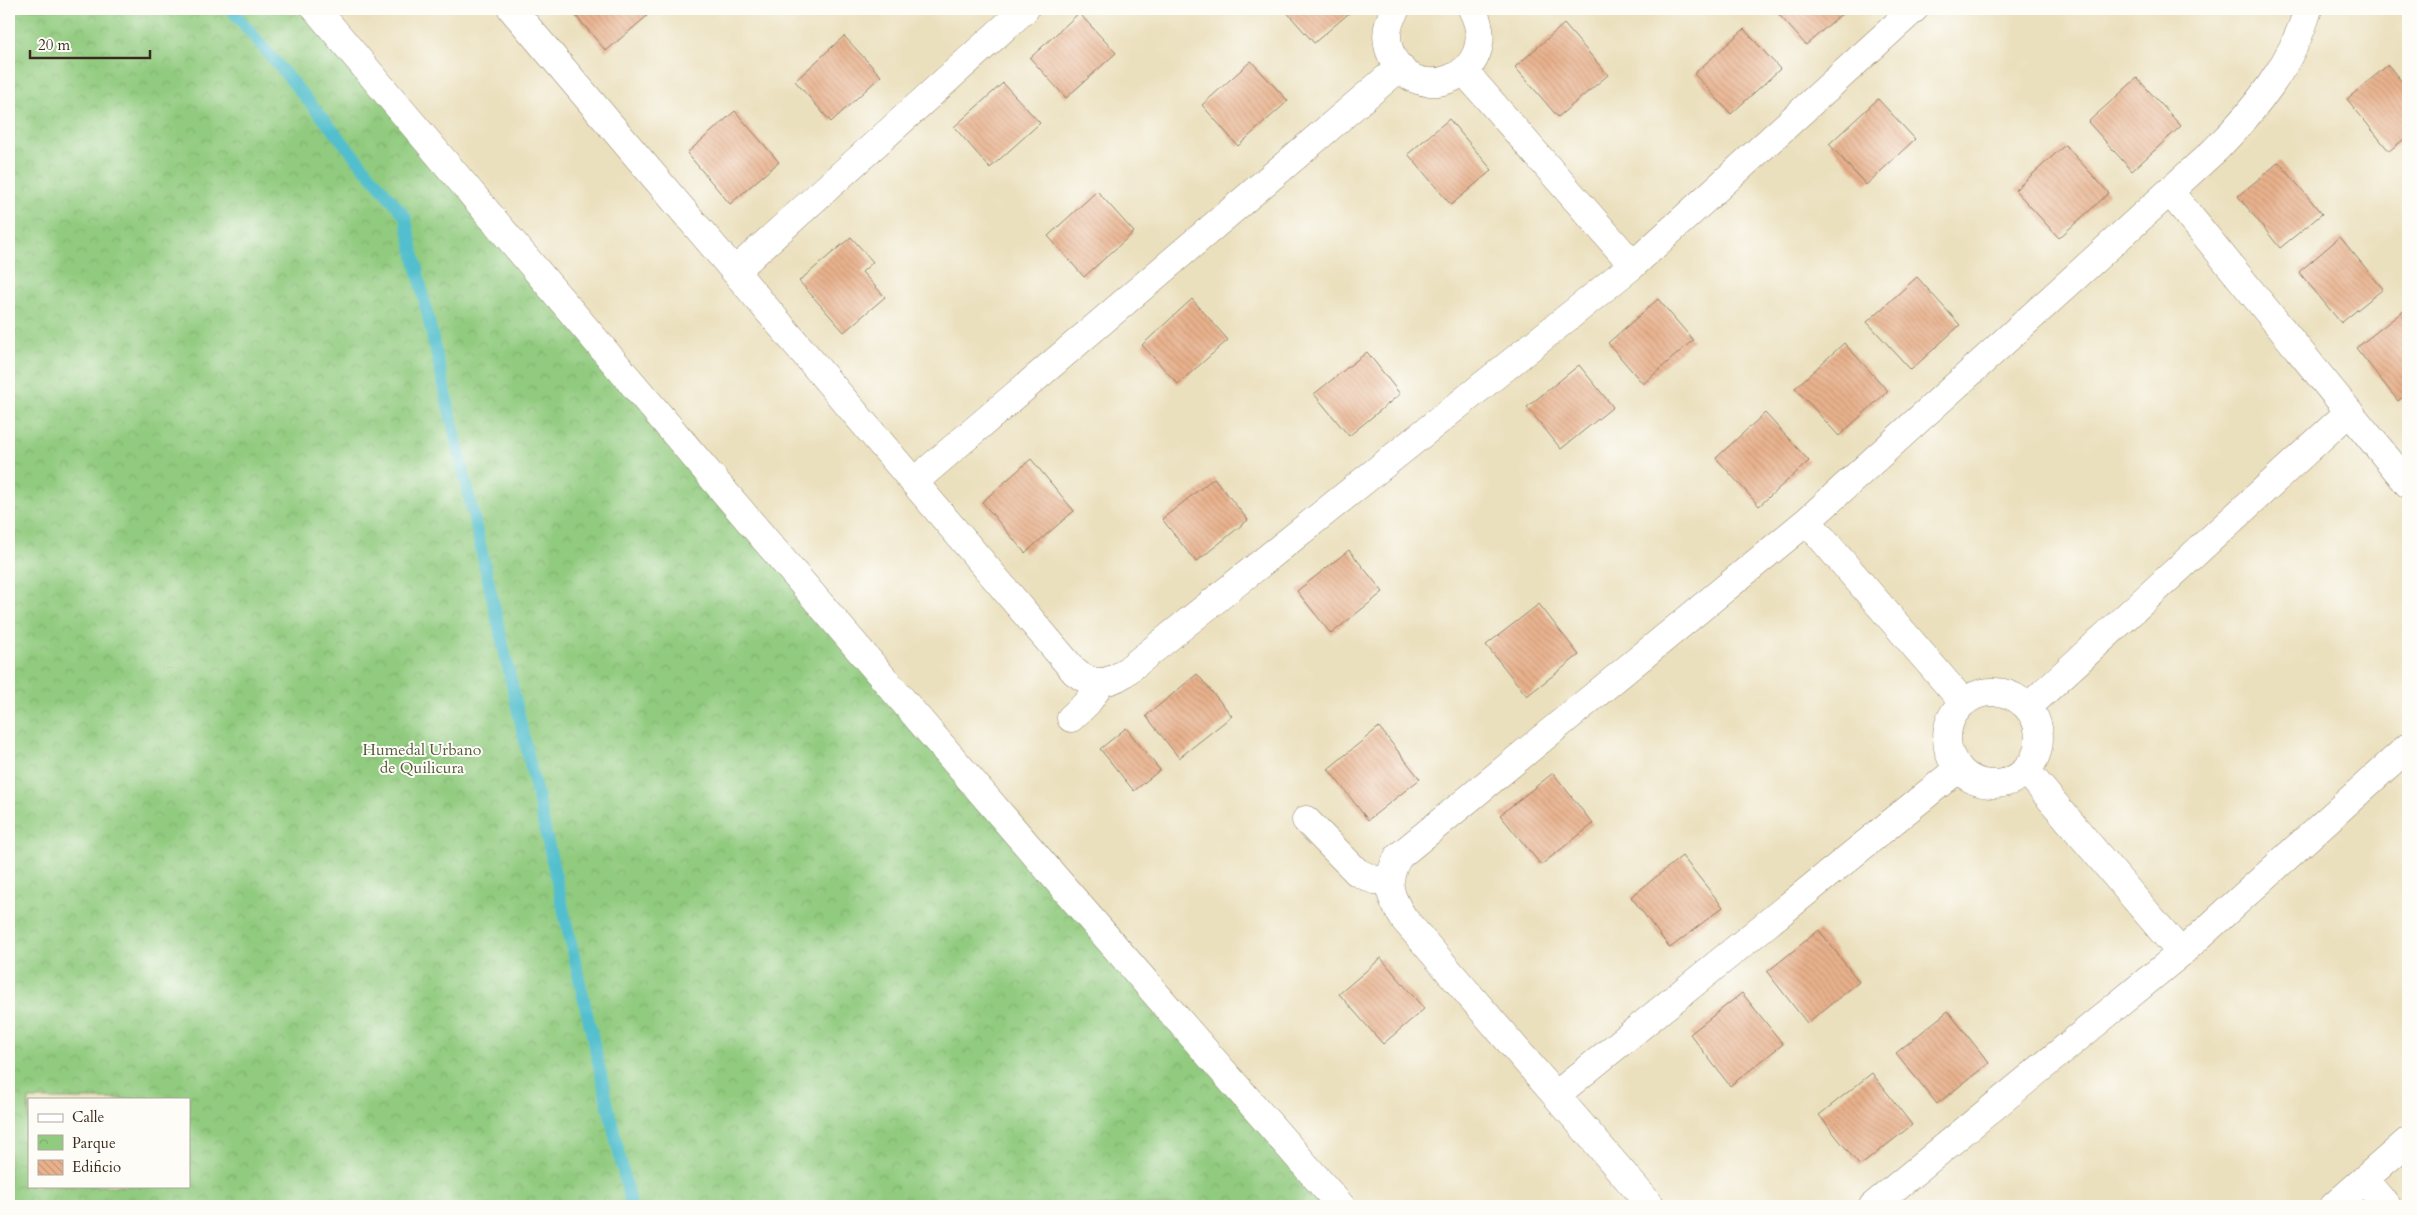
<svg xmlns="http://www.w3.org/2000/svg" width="2417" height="1215" viewBox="0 0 2417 1215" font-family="Cardo,serif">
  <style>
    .park { fill: url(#park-crowns); stroke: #667a4e; fill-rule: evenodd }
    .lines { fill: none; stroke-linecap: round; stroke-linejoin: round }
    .stream { stroke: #53bfce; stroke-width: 12 }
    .building { fill: url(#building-back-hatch) }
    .street-casing { stroke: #93856e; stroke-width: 29 }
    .street { stroke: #fff; stroke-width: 28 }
    .labels { text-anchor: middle; stroke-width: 4; stroke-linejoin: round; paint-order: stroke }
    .park-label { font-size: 16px; fill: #555a3b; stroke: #fdfcf7 }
  </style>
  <defs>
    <pattern id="park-crowns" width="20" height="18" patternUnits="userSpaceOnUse" patternTransform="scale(1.25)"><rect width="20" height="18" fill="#91cb7f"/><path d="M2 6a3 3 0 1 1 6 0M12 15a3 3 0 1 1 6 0" fill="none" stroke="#7eae6d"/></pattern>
    <pattern id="building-back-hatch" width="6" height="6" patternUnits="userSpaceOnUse" patternTransform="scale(1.25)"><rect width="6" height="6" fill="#e8b18c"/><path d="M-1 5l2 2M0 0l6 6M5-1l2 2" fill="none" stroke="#c89878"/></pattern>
  </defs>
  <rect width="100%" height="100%" fill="#fdfcf7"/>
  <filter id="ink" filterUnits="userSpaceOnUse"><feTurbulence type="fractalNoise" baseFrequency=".02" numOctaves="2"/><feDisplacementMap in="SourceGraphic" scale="10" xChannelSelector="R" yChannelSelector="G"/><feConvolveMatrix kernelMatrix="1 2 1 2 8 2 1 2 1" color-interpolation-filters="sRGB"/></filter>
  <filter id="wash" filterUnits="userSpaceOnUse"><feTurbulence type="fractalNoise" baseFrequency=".0096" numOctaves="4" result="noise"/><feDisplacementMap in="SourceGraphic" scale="20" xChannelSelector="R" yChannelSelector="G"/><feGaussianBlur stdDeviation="1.12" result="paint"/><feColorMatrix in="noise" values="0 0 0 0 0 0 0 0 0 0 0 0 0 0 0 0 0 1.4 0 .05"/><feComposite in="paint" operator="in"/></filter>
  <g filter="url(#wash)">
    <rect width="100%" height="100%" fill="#ebe0be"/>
    <!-- park -->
    <path class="park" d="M9,9H325L1346,1206H9ZM29,1099H189V1186H29Z"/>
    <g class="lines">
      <!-- stream -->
      <path class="stream" d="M231,9L405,216L631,1206"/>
    </g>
    <g id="blocks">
      <!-- building -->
      <path class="building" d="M570,9H641L647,16L606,51Z
        M1284,9H1354L1314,43Z
        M1774,9H1847L1806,45Z
        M1079,13L1116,53L1066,98L1030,58Z
        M1564,24L1608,75L1558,117L1515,67Z
        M1744,29L1780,69L1731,114L1694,74Z
        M844,36L881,76L831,122L795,81Z
        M1251,61L1288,101L1238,146L1202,105Z
        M2388,65L2408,89V136L2389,151L2347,99Z
        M2137,78L2181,126L2132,171L2088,122Z
        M1003,83L1040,123L990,168L954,127Z
        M1878,99L1915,139L1866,185L1829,144Z
        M735,111L779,162L730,204L687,153Z
        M1449,119L1492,170L1451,205L1408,154Z
        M2065,145L2109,193L2059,238L2015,190Z
        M2279,162L2322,214L2280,248L2238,196Z
        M1097,191L1134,232L1084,277L1048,236Z
        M851,237L873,262L862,272L885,297L844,332L799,281Z
        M2340,237L2383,289L2341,323L2299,272Z
        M1917,277L1960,325L1911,370L1867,322Z
        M1192,299L1228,340L1178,384L1142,345Z
        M1658,299L1693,340L1643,384L1608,343Z
        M2407,308L2408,393L2398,401L2356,348Z
        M1844,343L1888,391L1839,436L1795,388Z
        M1367,352L1400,394L1349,436L1314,394Z
        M1579,365L1613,407L1561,449L1527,407Z
        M1765,413L1809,461L1759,506L1716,458Z
        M1031,459L1074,511L1025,553L982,502Z
        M1214,478L1248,520L1196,562L1162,519Z
        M1349,550L1383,592L1331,634L1297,591Z
        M1539,604L1579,655L1527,696L1486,645Z
        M1197,674L1232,716L1179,758L1146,716Z
        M1379,727L1420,779L1368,820L1328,769Z
        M1126,728L1160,770L1134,791L1100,749Z
        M1553,773L1593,824L1541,865L1500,815Z
        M1682,856L1723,907L1670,948L1631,897Z
        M1819,930L1859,982L1807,1023L1767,972Z
        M1381,958L1424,1009L1383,1044L1339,994Z
        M1742,993L1783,1044L1730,1086L1690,1034Z
        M1948,1011L1989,1063L1937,1104L1896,1053Z
        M1872,1073L1912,1125L1860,1166L1819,1115Z"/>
    </g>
  </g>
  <g filter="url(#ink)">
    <use href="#blocks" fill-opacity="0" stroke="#93856e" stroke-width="1"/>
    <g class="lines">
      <defs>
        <path id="street" d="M316,9C654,411 994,811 1341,1206
          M512,9L1075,672C1091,685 1106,685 1123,674L1633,265L1914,9
          M1396,9C1388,21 1385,35 1389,49C1410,113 1507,76 1472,9
          M1464,71L1633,265
          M2170,192L2408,484
          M736,270L1025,9
          M915,481L1400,67
          M1807,521L1963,702
          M1947 738a46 46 0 1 1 92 0a46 46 0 1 1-92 0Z
          M2028,707L2349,412
          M1071,718L1087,703L1101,683
          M2026,770L2181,953
          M1306,820L1357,872L1374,880H1388
          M1556,1095L1959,768
          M2365,1181L2387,1206
          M1651,1206L1404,919C1389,895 1384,883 1398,857L1807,521L2215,150C2255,110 2292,64 2308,9
          M1873,1206L2181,953L2408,747
          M2334,1206L2408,1141"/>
      </defs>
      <!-- street casing -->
      <use href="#street" class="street-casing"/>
      <!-- street -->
      <use href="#street" class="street"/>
    </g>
  </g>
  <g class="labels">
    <!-- park labels -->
    <g class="park-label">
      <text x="422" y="755">Humedal Urbano<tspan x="422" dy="18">de Quilicura</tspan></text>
    </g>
  </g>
  <!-- margin -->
  <rect width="2417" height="1215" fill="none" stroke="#fdfcf7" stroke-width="30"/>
  <!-- legend -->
  <rect x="28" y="1098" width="162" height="90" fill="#fdfcf7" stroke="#afa8a0"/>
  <rect x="38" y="1114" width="25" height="8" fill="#ffffff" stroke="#afa8a0"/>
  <text x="72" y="1122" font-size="15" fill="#3b2a1e">Calle</text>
  <rect x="38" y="1135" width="25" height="15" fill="url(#park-crowns)" stroke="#afa8a0"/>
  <text x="72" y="1148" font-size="15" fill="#3b2a1e">Parque</text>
  <rect x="38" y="1160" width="25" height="15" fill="url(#building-back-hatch)" stroke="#afa8a0"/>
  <text x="72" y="1172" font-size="15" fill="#3b2a1e">Edificio</text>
  <!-- scale -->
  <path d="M30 50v8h120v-8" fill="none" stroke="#3b2a1e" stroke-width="2.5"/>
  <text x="38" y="50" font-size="15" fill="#3b2a1e" stroke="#fdfcf7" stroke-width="4" paint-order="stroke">20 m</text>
</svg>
